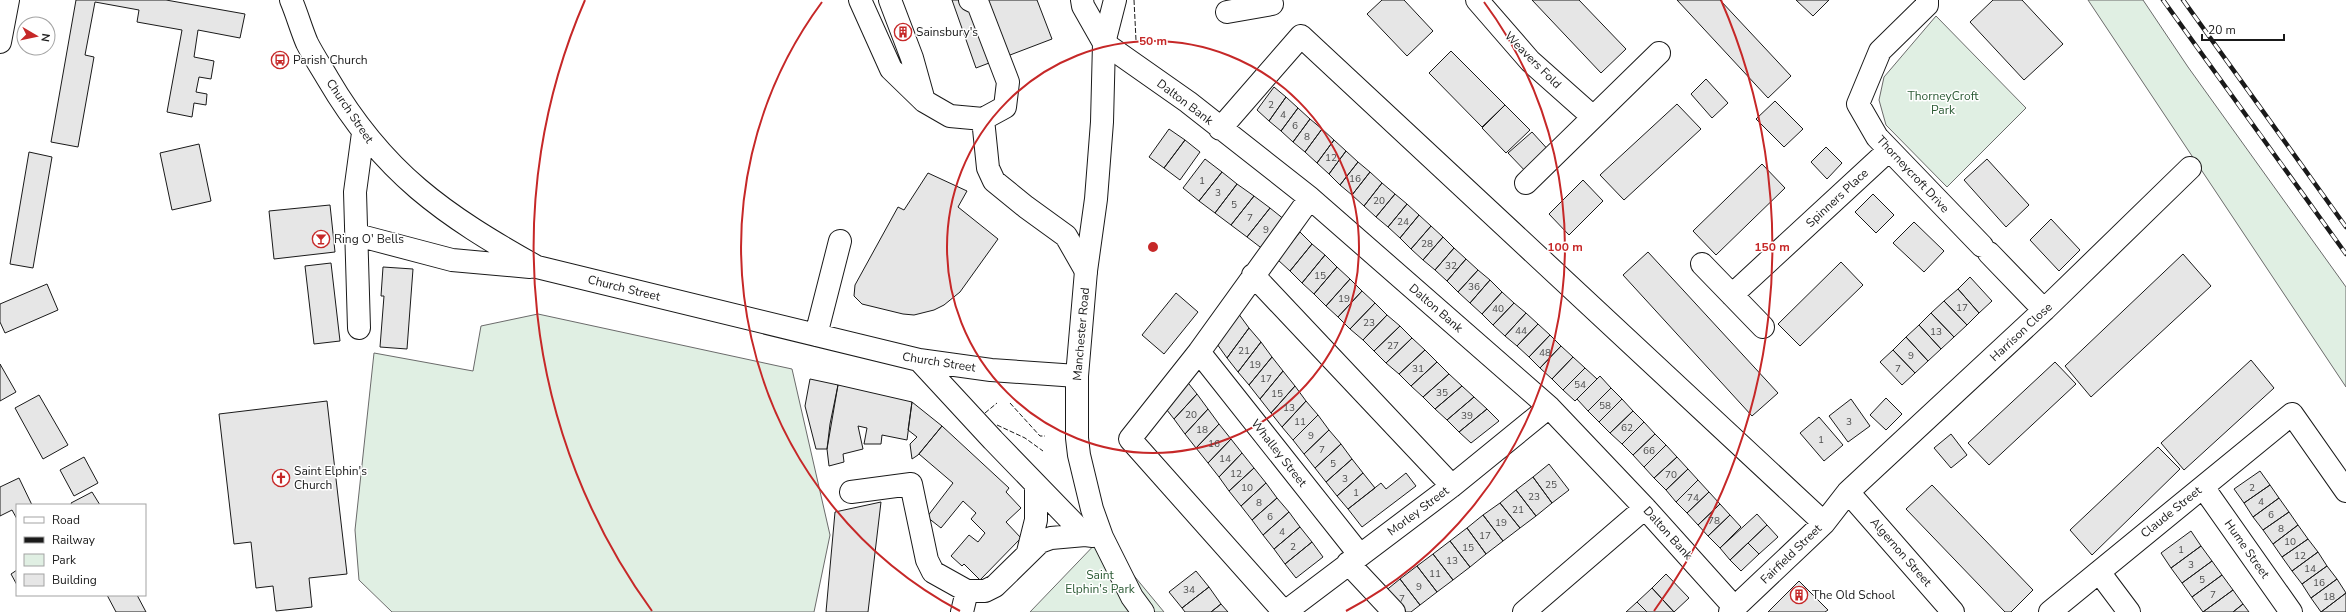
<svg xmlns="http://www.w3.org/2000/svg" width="2346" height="612" viewBox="0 0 2346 612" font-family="'Nunito Sans',sans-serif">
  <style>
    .green { fill: #e0efe3; stroke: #6a6a6a }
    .building { fill: #e6e6e6; stroke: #1a1a1a }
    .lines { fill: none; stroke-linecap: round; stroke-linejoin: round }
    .minor-casing { stroke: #1a1a1a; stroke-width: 24 }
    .major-casing { stroke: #1a1a1a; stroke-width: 24 }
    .minor { stroke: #fff; stroke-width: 22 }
    .major { stroke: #fff; stroke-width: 22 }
    .rail-casing { stroke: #1a1a1a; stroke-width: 4.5 }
    .rail { stroke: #fff; stroke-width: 3; stroke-dasharray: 9; stroke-linecap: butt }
    .fence { stroke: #1a1a1a; stroke-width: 1; stroke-dasharray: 5 2; stroke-linecap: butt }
    .ring { fill: none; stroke: #c62828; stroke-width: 2 }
    .labels { text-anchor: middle; stroke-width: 3; stroke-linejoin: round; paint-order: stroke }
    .number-label { font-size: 10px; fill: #4d4d4d }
    .poi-label { font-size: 12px; fill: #1a1a1a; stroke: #fff; text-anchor: start }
    .street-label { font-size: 12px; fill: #1a1a1a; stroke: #fff }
    .park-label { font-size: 12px; fill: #2b5a34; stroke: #fff }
    .centre { fill: #c62828; stroke: #fff; stroke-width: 2 }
    .ring-label { font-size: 12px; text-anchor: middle; font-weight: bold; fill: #c62828; stroke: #fff; stroke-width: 3; stroke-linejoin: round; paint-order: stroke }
  </style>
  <rect width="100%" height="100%" fill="#fff"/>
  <!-- green -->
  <path class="green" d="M2088,0H2143L2188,67L2346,287V387Z
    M1936,16L2026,108L1947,187L1886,125L1879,100L1884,77Z
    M538,314L792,369L830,535L814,612H392L359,580L355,530L374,353L473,371L481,326Z
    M1102,537L1164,612H1030Z"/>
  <!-- building -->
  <path class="building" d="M76,0H166L245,14L240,38L198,30L194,57L214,61L211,79L199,77L196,92L207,94L206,105L194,103L192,117L167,112L182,30L137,22L139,10L95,2L85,55L94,57L78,147L51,142Z
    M952,0H1037L1052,39L976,68Z
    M1382,0H1404L1433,31L1407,56L1367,14Z
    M1532,0H1579L1626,49L1601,73Z
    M1677,0H1720L1791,76L1768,98Z
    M1796,0H1829L1813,16Z
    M1993,0H2022L2063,44L2024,80L1970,22Z
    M1451,51L1505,105L1482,127L1429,73Z
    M1706,79L1728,103L1712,118L1691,94Z
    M1274,87L1286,97L1269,121L1257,110Z
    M1286,97L1298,108L1281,131L1269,121Z
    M1775,101L1803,129L1784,147L1756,119Z
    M1677,104L1701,129L1624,200L1600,175Z
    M1505,105L1530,130L1506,153L1482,128Z
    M1298,108L1310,119L1293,142L1281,131Z
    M1310,119L1322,129L1305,152L1293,142Z
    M1169,129L1185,140L1164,168L1149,157Z
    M1322,129L1334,140L1317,163L1305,152Z
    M1532,132L1552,154L1529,175L1508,153Z
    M1185,140L1200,152L1180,180L1164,168Z
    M1334,140L1346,151L1329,174L1317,163Z
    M199,144L211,201L172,210L160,153Z
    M1826,147L1842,163L1827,179L1811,162Z
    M1346,151L1358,162L1340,185L1329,174Z
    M29,152L52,157L33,268L10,264Z
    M1205,159L1222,172L1199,201L1183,188Z
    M1987,159L2029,205L2006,227L1964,180Z
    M1358,162L1370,172L1352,195L1340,185Z
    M1762,164L1785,188L1716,255L1693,231Z
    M1222,172L1237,184L1215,213L1199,201Z
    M1370,172L1382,183L1364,206L1352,195Z
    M928,173L967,191L958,207L998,239L960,292L944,305L934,310L914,315L903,314L862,304L854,296L855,285L898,207L904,210Z
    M1583,180L1603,201L1569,235L1549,214Z
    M1382,183L1395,194L1376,217L1364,206Z
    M1237,184L1254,196L1231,225L1215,213Z
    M1395,194L1407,204L1388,227L1376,217Z
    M1873,194L1894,215L1876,233L1855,212Z
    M1254,196L1270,208L1247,237L1231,225Z
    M1407,204L1419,215L1400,238L1388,227Z
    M330,205L335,252L274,259L269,211Z
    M1270,208L1285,220L1264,250L1247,237Z
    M1419,215L1431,226L1411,249L1400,238Z
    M2051,219L2080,250L2059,271L2030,240Z
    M1914,222L1944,251L1924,272L1893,243Z
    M1431,226L1443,237L1423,260L1411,249Z
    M1300,232L1312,244L1290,271L1278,260Z
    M1443,237L1454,248L1435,270L1423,260Z
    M1312,244L1325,255L1302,283L1290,271Z
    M1454,248L1466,259L1447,281L1435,270Z
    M1648,252L1778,393L1752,416L1623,275Z
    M2183,254L2211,286L2091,397L2065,366Z
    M1325,255L1337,267L1314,294L1302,283Z
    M1466,259L1478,270L1458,292L1447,281Z
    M1841,262L1863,285L1800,346L1778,324Z
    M331,263L340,341L314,344L305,266Z
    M383,267L413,269L407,349L380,347L384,296H381Z
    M1337,267L1350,279L1326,306L1314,294Z
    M1478,270L1490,280L1470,303L1458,292Z
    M1970,277L1992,301L1979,313L1958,289Z
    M1350,279L1362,291L1338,317L1326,306Z
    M1490,280L1502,292L1482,314L1470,303Z
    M47,284L58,310L5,333L0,322V304Z
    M1958,289L1979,313L1967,325L1944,301Z
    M1362,291L1375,303L1350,329L1338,317Z
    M1502,292L1514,303L1493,325L1482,314Z
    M1176,293L1198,312L1164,354L1142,335Z
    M1944,301L1967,325L1954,337L1931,313Z
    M1375,303L1387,315L1363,340L1350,329Z
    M1514,303L1526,313L1505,336L1493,325Z
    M1238,313L1249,328L1227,358L1217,344Z
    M1526,313L1538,324L1517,346L1505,336Z
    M1931,313L1954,337L1941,349L1919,325Z
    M1387,315L1400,326L1374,351L1363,340Z
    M1538,324L1550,335L1529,357L1517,346Z
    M1919,325L1941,349L1928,361L1906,337Z
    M1400,326L1412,338L1386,363L1374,351Z
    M1249,328L1261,342L1238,372L1227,358Z
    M1550,335L1561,346L1540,368L1529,357Z
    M1906,337L1928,361L1915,373L1893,350Z
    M1412,338L1425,350L1399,374L1386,363Z
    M1261,342L1272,357L1249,385L1238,372Z
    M1561,346L1573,357L1552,379L1540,368Z
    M1425,350L1437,362L1411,386L1399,374Z
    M1893,350L1915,373L1902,385L1880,362Z
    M1272,357L1283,371L1260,399L1249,385Z
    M1573,357L1585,368L1563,390L1552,379Z
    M2251,360L2274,388L2184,470L2161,443Z
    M1437,362L1449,374L1423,397L1411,386Z
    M2055,362L2076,384L1989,465L1968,443Z
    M0,364L16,392L0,401Z
    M1585,368L1597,379L1575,401L1563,390Z
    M1283,371L1295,386L1271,413L1260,399Z
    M1449,374L1462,386L1435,409L1423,397Z
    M1600,376L1611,388L1588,411L1577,399Z
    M810,379L838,385L827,449H816L805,406Z
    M1185,379L1197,394L1174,419L1163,405Z
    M838,385L912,402L907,440L882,435L881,444H864L867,428L858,426L863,449L843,454L844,462L829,466L827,449L830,424Z
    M1295,386L1306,401L1282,427L1271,413Z
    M1462,386L1474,397L1447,420L1435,409Z
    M1611,388L1622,399L1599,422L1588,411Z
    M1197,394L1208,409L1185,434L1174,419Z
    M39,395L68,445L43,459L15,408Z
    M1474,397L1487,409L1459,432L1447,420Z
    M1886,398L1902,414L1886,430L1870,415Z
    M1622,399L1633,411L1610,433L1599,422Z
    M1851,399L1870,426L1848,442L1829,416Z
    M327,401L347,574L309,578L312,607L276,611L273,586L256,588L251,542L234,544L219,414Z
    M1306,401L1318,415L1293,440L1282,427Z
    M912,402L942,426L918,455L912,459L910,444L917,437L908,430Z
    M1208,409L1219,424L1196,448L1185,434Z
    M1487,409L1499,421L1471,443L1459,432Z
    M1633,411L1644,422L1622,444L1610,433Z
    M1318,415L1329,430L1304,454L1293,440Z
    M1819,417L1843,445L1824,461L1800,433Z
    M1644,422L1655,434L1633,455L1622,444Z
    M1219,424L1231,439L1208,463L1196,448Z
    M942,426L1009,488L1006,492L1021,508L1006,522L1021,538L980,580L964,564L962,566L951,556L969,535L978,542L985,533L971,519L976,513L963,501L941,528L927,517L953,483L919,454Z
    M1329,430L1341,444L1315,468L1304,454Z
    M1655,434L1666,445L1644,467L1633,455Z
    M1951,434L1967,455L1951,468L1934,448Z
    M1231,439L1242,453L1219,477L1208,463Z
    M1341,444L1352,459L1326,482L1315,468Z
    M1666,445L1677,457L1654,478L1644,467Z
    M2158,447L2180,469L2092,555L2070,530Z
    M1242,453L1254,468L1229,491L1219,477Z
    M84,457L98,483L74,496L60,470Z
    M1677,457L1688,469L1666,490L1654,478Z
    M1352,459L1363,473L1337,496L1326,482Z
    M1549,464L1569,490L1552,503L1533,477Z
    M1254,468L1266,483L1241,506L1229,491Z
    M1688,469L1698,480L1676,502L1666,490Z
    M2260,471L2270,485L2244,503L2234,489Z
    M1363,473L1375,488L1348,509L1337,496Z
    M1406,473L1416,486L1362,527L1348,509L1381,483L1386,489Z
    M1533,477L1552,503L1536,516L1516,490Z
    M19,478L32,505H17V519L12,510L0,516V487Z
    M1698,480L1709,492L1687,513L1676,502Z
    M1266,483L1277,498L1252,520L1241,506Z
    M1932,485L2033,590L2011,612H2005L1906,509Z
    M2270,485L2279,498L2253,517L2244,503Z
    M1516,490L1536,516L1520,528L1500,503Z
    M92,492L100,505H72L71,503Z
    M1709,492L1720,504L1698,525L1687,513Z
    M1277,498L1289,512L1263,535L1252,520Z
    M2279,498L2289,512L2263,530L2253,517Z
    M881,502L868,612H826L835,512Z
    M1500,503L1520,528L1503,541L1483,515Z
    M1720,504L1730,515L1708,536L1698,525Z
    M1289,512L1300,527L1274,549L1263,535Z
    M2289,512L2298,525L2273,544L2263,530Z
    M1757,514L1767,525L1730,560L1720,548Z
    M1483,515L1503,541L1486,554L1467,528Z
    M1730,515L1741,527L1720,548L1708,536Z
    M1767,525L1778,537L1759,554L1748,543Z
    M2298,525L2308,539L2282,557L2273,544Z
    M1300,527L1312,542L1285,564L1274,549Z
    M1467,528L1486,554L1470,567L1450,541Z
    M2191,531L2201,546L2171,568L2161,553Z
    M2308,539L2318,552L2292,571L2282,557Z
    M1450,541L1470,567L1453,580L1433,554Z
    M1312,542L1323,557L1296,578L1285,564Z
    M1748,543L1759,554L1741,571L1730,560Z
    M2201,546L2212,561L2182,583L2171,568Z
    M2318,552L2327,566L2302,584L2292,571Z
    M1433,554L1453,580L1437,592L1417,566Z
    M2212,561L2222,575L2192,597L2182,583Z
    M1417,566L1437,592L1420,605L1400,579Z
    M2327,566L2337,579L2311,598L2302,584Z
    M17,570V585L11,574Z
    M1196,571L1209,587L1182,608L1169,592Z
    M1666,574L1689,598L1674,612L1652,588Z
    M2222,575L2233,590L2203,612L2192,597Z
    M1400,579L1420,605L1411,612H1399L1384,592Z
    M2337,579L2346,593L2321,612L2311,598Z
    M1799,581L1828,610L1825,612H1768Z
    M1209,587L1221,604L1211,612H1185L1182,608Z
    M1652,588L1674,612H1647L1637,602Z
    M2233,590L2243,604L2233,612H2203Z
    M2346,593V612H2321Z
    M107,595H137L146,612H116Z
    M1637,602L1647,612H1626Z
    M1221,604L1228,612H1211Z
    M2243,604L2249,612H2233Z"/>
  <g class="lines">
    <defs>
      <path id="minor" d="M291,0C297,14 301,29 307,43C313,55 321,67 328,79C383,173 444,215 537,267L919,360L991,370L1077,376
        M860,0L891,69L924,101L950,116L983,119L1005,107L1008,82L978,4L970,0
        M890,0L912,58L924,101
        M1477,0L1530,61L1593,117
        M1927,0V5L1880,51L1858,104L1877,137L1982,246
        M1227,12L1272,4L1268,0
        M0,42L8,0
        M1104,43L1188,102L1310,198L1549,407L1645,508L1735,608
        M983,119L988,168L994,181L1026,207L1066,236L1086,271
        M1220,129L1301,36L1824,523
        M1526,183L1659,53
        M357,235L452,260L530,267
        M1989,253L2044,310
        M1702,264L1763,327
        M1253,275L1452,486
        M1732,295L1889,150
        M359,328L355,192L363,133
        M816,335L840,241
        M1199,352L1359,554
        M919,360L993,440L1085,535L1093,536
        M2203,487L2291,612
        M851,492L911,484L927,560L933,572L967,591H985L995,586L1040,542L1051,538L1085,535
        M1848,492L1953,612
        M1028,552L1036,520V485
        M1348,563L1394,612
        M2099,572L2129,612
        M962,612L967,591
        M1284,612L1130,439L1199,352L1310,198
        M1285,612L1452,486L1549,407
        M1524,612L1645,508
        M1730,612L1824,523L1848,492L2044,310L2190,168
        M2050,612L2292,414L2346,491"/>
      <path id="major" d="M1082,0L1083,6L1104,43
        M1115,0L1104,43L1102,122L1096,199L1086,271L1077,376V438L1079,455L1092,509L1102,537L1132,597L1143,612"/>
    </defs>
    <!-- minor casing -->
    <use href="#minor" class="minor-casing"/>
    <!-- major casing -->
    <use href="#major" class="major-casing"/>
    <!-- minor -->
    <use href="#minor" class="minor"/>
    <!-- major -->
    <use href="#major" class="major"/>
    <defs>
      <path id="rail" d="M2163,0L2346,254
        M2183,0L2346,227"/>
    </defs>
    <!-- rail casing -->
    <use href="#rail" class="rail-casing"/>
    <!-- rail -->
    <use href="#rail" class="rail"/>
    <!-- fence -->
    <path class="fence" d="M1134,0L1136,40
      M1010,403L1040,436H1045
      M985,413L997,403
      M997,425L1025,438L1043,451"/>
  </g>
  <!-- distance rings -->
  <g class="ring">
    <circle cx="1153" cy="247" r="206"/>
    <path d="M960 611A412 412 0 0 1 822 2M1484 2A412 412 0 0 1 1346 611"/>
    <path d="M652 611A619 619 0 0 1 585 0M1721 0A619 619 0 0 1 1654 611"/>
  </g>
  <!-- icons -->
  <defs>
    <symbol id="building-ring" viewBox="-11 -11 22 22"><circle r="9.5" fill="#fff" stroke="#c62828" stroke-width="1.5"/><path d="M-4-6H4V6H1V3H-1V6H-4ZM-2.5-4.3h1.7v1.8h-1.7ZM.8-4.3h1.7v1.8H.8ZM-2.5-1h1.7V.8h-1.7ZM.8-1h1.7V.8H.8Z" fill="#c62828"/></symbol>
    <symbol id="bus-ring" viewBox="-11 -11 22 22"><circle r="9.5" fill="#fff" stroke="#c62828" stroke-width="1.5"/><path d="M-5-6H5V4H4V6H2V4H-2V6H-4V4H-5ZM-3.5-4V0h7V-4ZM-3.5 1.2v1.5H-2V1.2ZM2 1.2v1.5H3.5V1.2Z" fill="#c62828"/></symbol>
    <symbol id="bar-ring" viewBox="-11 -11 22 22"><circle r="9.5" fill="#fff" stroke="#c62828" stroke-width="1.5"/><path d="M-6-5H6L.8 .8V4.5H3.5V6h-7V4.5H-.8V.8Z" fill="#c62828"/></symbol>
    <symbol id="church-ring" viewBox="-11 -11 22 22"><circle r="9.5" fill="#fff" stroke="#c62828" stroke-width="1.5"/><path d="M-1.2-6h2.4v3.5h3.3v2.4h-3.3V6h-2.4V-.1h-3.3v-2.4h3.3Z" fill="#c62828"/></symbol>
  </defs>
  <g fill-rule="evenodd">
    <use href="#building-ring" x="893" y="22" width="20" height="20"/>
    <use href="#bus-ring" x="270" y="50" width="20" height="20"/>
    <use href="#bar-ring" x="311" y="229" width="20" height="20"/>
    <use href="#church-ring" x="271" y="468" width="20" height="20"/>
    <use href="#building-ring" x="1789" y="585" width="20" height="20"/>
  </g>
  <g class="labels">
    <!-- number labels -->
    <g class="number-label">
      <text x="1271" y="108">2</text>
      <text x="1283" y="118">4</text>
      <text x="1295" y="129">6</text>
      <text x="1307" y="140">8</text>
      <text x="1331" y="161">12</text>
      <text x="1355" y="182">16</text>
      <text x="1202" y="184">1</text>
      <text x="1218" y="196">3</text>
      <text x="1379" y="204">20</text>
      <text x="1234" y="208">5</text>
      <text x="1250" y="221">7</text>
      <text x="1403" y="225">24</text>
      <text x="1266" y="233">9</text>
      <text x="1427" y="247">28</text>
      <text x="1451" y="269">32</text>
      <text x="1320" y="279">15</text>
      <text x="1474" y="290">36</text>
      <text x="1344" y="302">19</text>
      <text x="1962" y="311">17</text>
      <text x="1498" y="312">40</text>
      <text x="1369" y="326">23</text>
      <text x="1521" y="334">44</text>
      <text x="1936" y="335">13</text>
      <text x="1393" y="349">27</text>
      <text x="1244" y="354">21</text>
      <text x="1545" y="356">48</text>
      <text x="1911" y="359">9</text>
      <text x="1255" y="368">19</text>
      <text x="1418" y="372">31</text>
      <text x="1898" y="372">7</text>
      <text x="1266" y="382">17</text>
      <text x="1580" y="388">54</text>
      <text x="1442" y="396">35</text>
      <text x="1277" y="397">15</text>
      <text x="1605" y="409">58</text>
      <text x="1289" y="411">13</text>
      <text x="1191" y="418">20</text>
      <text x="1467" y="419">39</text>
      <text x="1300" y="425">11</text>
      <text x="1849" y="425">3</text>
      <text x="1627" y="431">62</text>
      <text x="1202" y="433">18</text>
      <text x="1311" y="439">9</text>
      <text x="1821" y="443">1</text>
      <text x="1214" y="447">16</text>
      <text x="1322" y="453">7</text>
      <text x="1649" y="454">66</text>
      <text x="1225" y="462">14</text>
      <text x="1333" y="467">5</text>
      <text x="1236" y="477">12</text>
      <text x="1671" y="478">70</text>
      <text x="1345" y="482">3</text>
      <text x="1551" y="488">25</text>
      <text x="1247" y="491">10</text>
      <text x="2252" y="491">2</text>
      <text x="1356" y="496">1</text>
      <text x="1534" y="500">23</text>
      <text x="1693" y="501">74</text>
      <text x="2261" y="505">4</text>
      <text x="1259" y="506">8</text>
      <text x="1518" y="513">21</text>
      <text x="2271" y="518">6</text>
      <text x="1270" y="520">6</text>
      <text x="1714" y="524">78</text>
      <text x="1501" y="526">19</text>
      <text x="2281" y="532">8</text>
      <text x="1282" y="535">4</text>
      <text x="1485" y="539">17</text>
      <text x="2290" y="545">10</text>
      <text x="1293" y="550">2</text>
      <text x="1468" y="551">15</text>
      <text x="2181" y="553">1</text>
      <text x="2300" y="559">12</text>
      <text x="1452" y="564">13</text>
      <text x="2191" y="568">3</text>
      <text x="2310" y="572">14</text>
      <text x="1435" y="577">11</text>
      <text x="2202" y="583">5</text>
      <text x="2319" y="586">16</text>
      <text x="1419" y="590">9</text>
      <text x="1189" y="593">34</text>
      <text x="2213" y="598">7</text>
      <text x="2329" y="600">18</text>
      <text x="1402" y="602">7</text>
    </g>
    <!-- poi labels -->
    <g class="poi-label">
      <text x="916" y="36">Sainsbury's</text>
      <text x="293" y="64">Parish Church</text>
      <text x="334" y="243">Ring O' Bells</text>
      <text x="294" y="475">Saint Elphin's<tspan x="294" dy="14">Church</tspan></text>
      <text x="1812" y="599">The Old School</text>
    </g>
    <!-- street labels -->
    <g class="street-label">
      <text transform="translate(1533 60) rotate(45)" y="4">Weavers Fold</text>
      <text transform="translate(1185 102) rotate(37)" y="4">Dalton Bank</text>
      <text transform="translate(350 111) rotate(56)" y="4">Church Street</text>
      <text transform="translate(1913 174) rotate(47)" y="4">Thorneycroft Drive</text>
      <text transform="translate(1837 198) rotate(-43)" y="4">Spinners Place</text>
      <text transform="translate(624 288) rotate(14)" y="4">Church Street</text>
      <text transform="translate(1436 308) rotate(41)" y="4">Dalton Bank</text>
      <text transform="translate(2021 332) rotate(-43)" y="4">Harrison Close</text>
      <text transform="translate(1081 334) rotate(-85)" y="4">Manchester Road</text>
      <text transform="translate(939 362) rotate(9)" y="4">Church Street</text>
      <text transform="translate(1279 453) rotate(52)" y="4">Whalley Street</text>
      <text transform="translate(1418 511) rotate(-37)" y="4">Morley Street</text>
      <text transform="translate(2171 512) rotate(-39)" y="4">Claude Street</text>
      <text transform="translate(1668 533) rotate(48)" y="4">Dalton Bank</text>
      <text transform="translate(2247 549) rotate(55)" y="4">Hume Street</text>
      <text transform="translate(1901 552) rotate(49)" y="4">Algernon Street</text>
      <text transform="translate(1791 554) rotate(-44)" y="4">Fairfield Street</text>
    </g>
    <!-- park labels -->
    <g class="park-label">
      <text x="1943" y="100">ThorneyCroft<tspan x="1943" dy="14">Park</tspan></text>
      <text x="1100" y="579">Saint<tspan x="1100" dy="14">Elphin's Park</tspan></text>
    </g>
  </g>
  <circle cx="1153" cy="247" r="6" class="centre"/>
  <g class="ring-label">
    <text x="1153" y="45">50 m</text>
    <text x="1565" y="251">100 m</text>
    <text x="1772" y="251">150 m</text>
  </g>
  <!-- legend -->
  <rect x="16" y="504" width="130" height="92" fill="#ffffff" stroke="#a3a3a3"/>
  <rect x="24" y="517" width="20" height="6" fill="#ffffff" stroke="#a3a3a3"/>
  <text x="52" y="524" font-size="12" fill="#1a1a1a">Road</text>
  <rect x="24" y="537" width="20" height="6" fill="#1a1a1a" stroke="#a3a3a3"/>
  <text x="52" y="544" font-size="12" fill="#1a1a1a">Railway</text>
  <rect x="24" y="554" width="20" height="12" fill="#e0efe3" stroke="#a3a3a3"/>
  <text x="52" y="564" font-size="12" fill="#1a1a1a">Park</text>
  <rect x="24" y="574" width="20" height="12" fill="#e6e6e6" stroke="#a3a3a3"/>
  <text x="52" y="584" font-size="12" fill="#1a1a1a">Building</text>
  <!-- north arrow -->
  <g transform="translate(36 36) rotate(99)"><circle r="19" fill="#ffffff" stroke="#a3a3a3"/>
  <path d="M0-3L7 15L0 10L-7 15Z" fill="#c62828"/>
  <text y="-6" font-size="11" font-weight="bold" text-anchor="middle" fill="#1a1a1a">N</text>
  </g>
  <!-- scale -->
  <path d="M2202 34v6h82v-6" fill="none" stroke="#1a1a1a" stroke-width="2"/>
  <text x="2208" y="34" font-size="12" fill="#1a1a1a" stroke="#ffffff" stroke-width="3" paint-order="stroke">20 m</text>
</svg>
